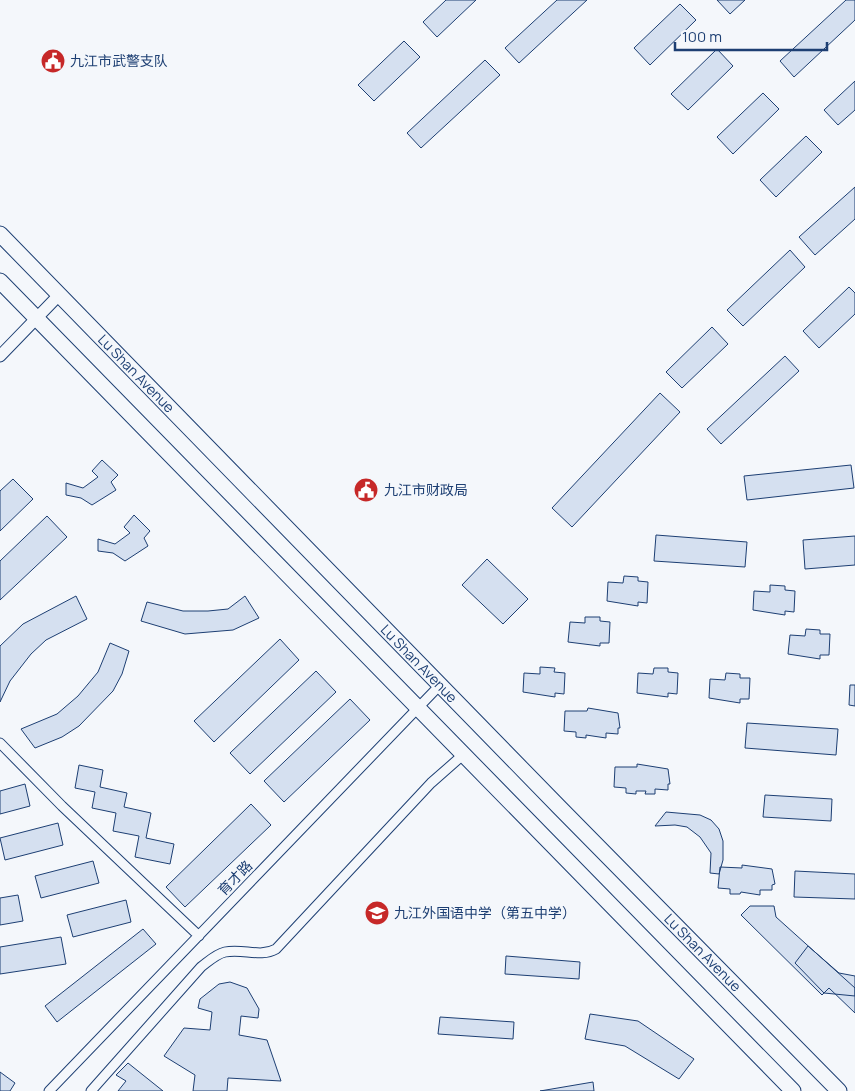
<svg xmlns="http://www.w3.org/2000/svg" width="855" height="1091" viewBox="0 0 855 1091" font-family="Manrope,'Noto Sans SC',sans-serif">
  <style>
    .building { fill: #d5e0f0; stroke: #1d3f73 }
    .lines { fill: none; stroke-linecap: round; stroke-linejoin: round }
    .minor-casing { stroke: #1d3f73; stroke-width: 11 }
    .tertiary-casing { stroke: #1d3f73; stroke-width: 13 }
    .trunk-casing { stroke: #1d3f73; stroke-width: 17 }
    .minor { stroke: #f4f7fb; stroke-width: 9 }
    .tertiary { stroke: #f4f7fb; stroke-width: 11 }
    .trunk { stroke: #f4f7fb; stroke-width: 15 }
    .labels { text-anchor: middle; stroke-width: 4; stroke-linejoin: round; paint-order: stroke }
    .poi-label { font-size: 14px; fill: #1d3f73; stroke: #f4f7fb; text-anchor: start }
    .street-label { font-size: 14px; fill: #1d3f73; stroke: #f4f7fb }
  </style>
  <rect width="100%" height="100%" fill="#f4f7fb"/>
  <!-- building -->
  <path class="building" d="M446,0H476L437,37L423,22Z
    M557,0H587L519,63L505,48Z
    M717,0H745L730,14Z
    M846,0H855V20L794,77L780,61Z
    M680,4L696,20L650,65L634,48Z
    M404,41L420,57L374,101L358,85Z
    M717,49L733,66L688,110L671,94Z
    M485,60L500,75L421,148L407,133Z
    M855,81V110L838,125L824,110Z
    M763,93L779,109L733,154L717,137Z
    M806,136L822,152L776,197L760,180Z
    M855,187V219L815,255L799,237Z
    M790,250L805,267L743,326L727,310Z
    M849,287L855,293V314L819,348L803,331Z
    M712,327L728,344L682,388L666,372Z
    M785,356L799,371L721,444L707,429Z
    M660,393L680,412L572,527L552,508Z
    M102,460L118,475L111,482L116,490L92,505L81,498L66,495V483L83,488L98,477L92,471Z
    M851,465L854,488L747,500L744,476Z
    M13,479L33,499L0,531V491Z
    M134,515L150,531L144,538L148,546L125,561L113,553L98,551V539L115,544L130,533L124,527Z
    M47,516L67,537L0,600V561Z
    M656,535L747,542L745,567L654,561Z
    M855,536V565L805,569L803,540Z
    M487,559L528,599L503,624L462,585Z
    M624,576L638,577V581L648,582L647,603L638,602V606L607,601L608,582L623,583Z
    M770,585L785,586V590L795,591L794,612L785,611V615L753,610L754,591L770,592Z
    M76,596L87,619L46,640L31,654L10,681L0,702V646L23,624Z
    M245,596L259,618L233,630L185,634L141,621L147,602L183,611H208L228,609Z
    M585,617H600V621L610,622L609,643H600V646L568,642L570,622L585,623Z
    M806,629L820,630V634H830L829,655H820V659L788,654L790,635L805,636Z
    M280,639L299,660L214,742L194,721Z
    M110,643L129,651L122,674L113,691L79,726L62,737L35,748L21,729L57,714L78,696L98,672Z
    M540,667L555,668L554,672L565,673L564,694L555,693V697L523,692L524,673L540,674Z
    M654,668H668V672L678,673L677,694L668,693V697L637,693L638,673L653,674Z
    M316,671L336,692L250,774L230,753Z
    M726,673L740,674V678H750L749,699H740V703L709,698L710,679L725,680Z
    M850,685H855V706L849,705Z
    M350,699L370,720L284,802L264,781Z
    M588,708L618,713L620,728H618V734L606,733V738L586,735V738L576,737V732L564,731L565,711H587Z
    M747,723L838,729L836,755L745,748Z
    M637,764L668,769L670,784H668V790L655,789V794H645L646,791H636V794L626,793V788L614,787L615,767H637Z
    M79,765L103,770L100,787L127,793L124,807L151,813L146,838L174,844L170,864L135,857L139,836L113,831L116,813L92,808L95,792L75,788Z
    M25,784L30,806L0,814V791Z
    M765,795L832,799L831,821L763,817Z
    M251,804L271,825L185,907L166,887Z
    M666,812L700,815L711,820L719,829L723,841V860L719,874L710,873L711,853L700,837L687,827L675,825L655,826Z
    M58,823L63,845L5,860L0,838Z
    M93,861L99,883L41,898L35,876Z
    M742,865L772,869L775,884L772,885V890H760V895L741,892L740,894H730V889L718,888L720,867L742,868Z
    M795,871L855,874V899L794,897Z
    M18,895L23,921L0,925V898Z
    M126,900L131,922L73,937L67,915Z
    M750,906H774L776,917L855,988V1013L829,988L822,995L741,915Z
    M143,929L156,944L57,1022L45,1006Z
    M61,937L66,964L0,974V947Z
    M808,946L839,973L855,976V996L824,993L795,963Z
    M506,956L580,962L579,979L505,974Z
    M230,982L247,988L259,1009L258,1018L241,1016L239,1035L267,1040L281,1081L228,1078L227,1091H193L195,1075L164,1056L184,1028L210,1030L212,1012L198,1008L200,999L219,984Z
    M590,1014L638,1021L694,1059L679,1079L625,1046L585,1039Z
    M440,1017L514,1022L513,1039L438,1034Z
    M128,1063L163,1091H118L126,1081L116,1075Z
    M0,1072L15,1083L10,1091H0Z
    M593,1082L594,1091H540Z"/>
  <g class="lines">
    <defs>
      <path id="minor" d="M0,743L62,806L199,936
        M49,1091L440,685
        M91,1091L201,967C209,961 216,954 225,952C243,948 260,958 276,949L431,783L464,754"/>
      <path id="tertiary" d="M0,356L59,295"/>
      <g id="trunk">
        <path id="s1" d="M0,234L560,808L839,1091"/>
        <path d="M0,281L793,1091"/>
      </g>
    </defs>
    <!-- minor casing -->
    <use href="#minor" class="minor-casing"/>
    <!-- tertiary casing -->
    <use href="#tertiary" class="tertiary-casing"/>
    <!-- trunk casing -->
    <use href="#trunk" class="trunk-casing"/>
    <!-- minor -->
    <use href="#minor" class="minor"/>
    <!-- tertiary -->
    <use href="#tertiary" class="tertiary"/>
    <!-- trunk -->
    <use href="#trunk" class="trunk"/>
  </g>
  <!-- icons -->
  <defs>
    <symbol id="civic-disc" viewBox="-11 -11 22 22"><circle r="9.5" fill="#c62828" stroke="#f4f7fb"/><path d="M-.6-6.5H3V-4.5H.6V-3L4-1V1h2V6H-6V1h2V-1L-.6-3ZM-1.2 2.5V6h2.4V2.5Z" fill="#fff"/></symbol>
    <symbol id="school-disc" viewBox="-11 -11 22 22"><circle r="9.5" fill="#c62828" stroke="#f4f7fb"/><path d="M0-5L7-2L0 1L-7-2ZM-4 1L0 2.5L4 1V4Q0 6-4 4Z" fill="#fff"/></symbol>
  </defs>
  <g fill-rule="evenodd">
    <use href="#civic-disc" x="39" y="47" width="28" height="28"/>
    <use href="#civic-disc" x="352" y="476" width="28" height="28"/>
    <use href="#school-disc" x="363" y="899" width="28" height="28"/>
  </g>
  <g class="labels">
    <!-- poi labels -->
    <g class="poi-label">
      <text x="70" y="66">九江市武警支队</text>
      <text x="384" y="495">九江市财政局</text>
      <text x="394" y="918">九江外国语中学（第五中学）</text>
    </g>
    <!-- street labels -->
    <g class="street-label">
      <text dy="5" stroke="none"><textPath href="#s1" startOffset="195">Lu Shan Avenue</textPath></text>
      <text dy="5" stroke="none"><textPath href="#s1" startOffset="600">Lu Shan Avenue</textPath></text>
      <text transform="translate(235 878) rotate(-46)" y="5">育才路</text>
      <text dy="5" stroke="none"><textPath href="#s1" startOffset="1005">Lu Shan Avenue</textPath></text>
    </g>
  </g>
  <!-- scale -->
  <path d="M675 42v8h152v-8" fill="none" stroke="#1d3f73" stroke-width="2.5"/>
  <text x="682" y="42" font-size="15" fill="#1d3f73" stroke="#f4f7fb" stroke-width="4" paint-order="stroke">100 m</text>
</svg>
